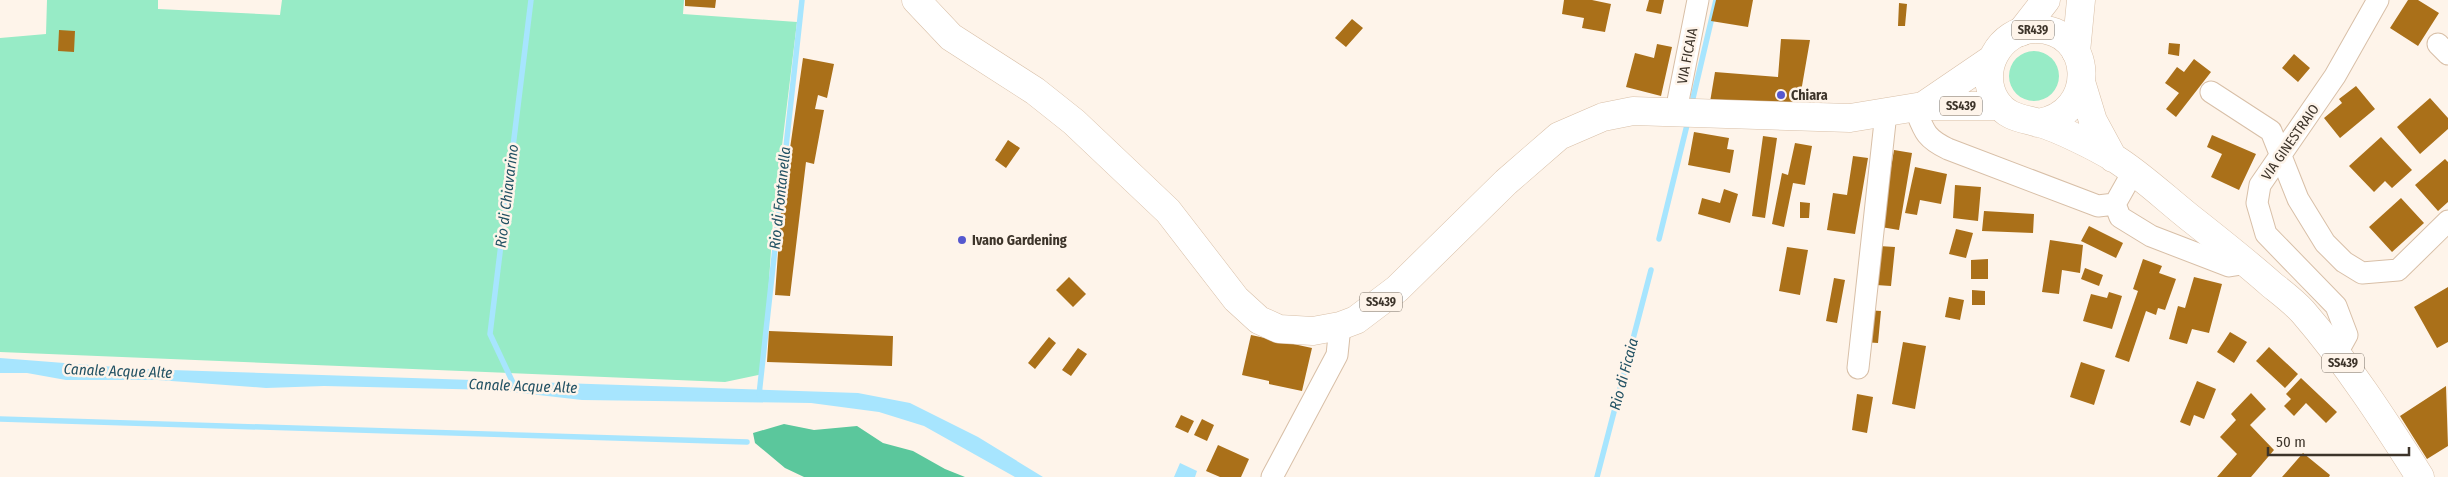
<svg xmlns="http://www.w3.org/2000/svg" width="2448" height="477" viewBox="0 0 2448 477" font-family="'Fira Sans Condensed',sans-serif">
  <style>
    .green { fill: #97ebc6 }
    .forest { fill: #5bc79c }
    .water { fill: #a7e5fe }
    .lines { fill: none; stroke-linecap: round; stroke-linejoin: round }
    .stream { stroke: #a7e5fe; stroke-width: 5.5 }
    .building { fill: #aa7019 }
    .minor-casing { stroke: #d8bfa7; stroke-width: 23 }
    .primary-casing { stroke: #d8bfa7; stroke-width: 29 }
    .motorway-casing { stroke: #d8bfa7; stroke-width: 29 }
    .minor { stroke: #fff; stroke-width: 21 }
    .primary { stroke: #fff; stroke-width: 28 }
    .motorway { stroke: #fff; stroke-width: 28 }
    .poi-dot { fill: #5558cf; stroke: #fef4ea; stroke-width: 2 }
    .labels { text-anchor: middle; stroke-width: 5; stroke-linejoin: round; paint-order: stroke }
    .shield { fill: #fef4ea; stroke: #776e64; stroke-width: 1 }
    .shield-label { font-size: 12px; font-weight: bold; fill: #3d342a }
    .street-label { font-size: 14px; fill: #3d342a; stroke: #fef4ea }
    .poi-label { font-size: 14px; font-weight: bold; fill: #3d342a; stroke: #fef4ea; text-anchor: start }
    .water-label { font-size: 15px; font-style: italic; fill: #215163; stroke: #fef4ea }
  </style>
  <rect width="100%" height="100%" fill="#fef4ea"/>
  <!-- green -->
  <path class="green" d="M47,0H158V9L280,15L282,0H684L683,14L797,22L773,220L763,374L725,382L0,352V38L46,34Z
    M2009 76a25 25 0 1 1 50 0a25 25 0 1 1-50 0Z"/>
  <!-- forest -->
  <path class="forest" d="M784,424L814,430L857,426L883,443L913,451L945,469L965,477H804L785,468L755,443L753,433Z"/>
  <!-- water -->
  <path class="water" d="M0,358L141,369L858,393L910,403L978,437L1043,477H1015L924,426L879,412L811,403L582,400L495,390L324,386L266,388L158,380H66L27,373H0Z
    M1180,463L1197,471L1195,477H1174Z"/>
  <g class="lines">
    <!-- stream -->
    <path class="stream" d="M1693,98L1716,0
      M1659,239L1687,125
      M514,385L490,334L531,0
      M759,395L802,0
      M0,419L747,442
      M1597,477L1651,270"/>
  </g>
  <!-- building -->
  <path class="building" d="M685,0H716L715,8L685,6Z
    M1564,0H1592L1611,4L1605,32L1582,28L1584,18L1562,14Z
    M1649,0H1664L1661,14L1646,11Z
    M1716,0H1753L1748,27L1711,21Z
    M2408,0H2418L2439,13L2418,46L2390,28Z
    M1899,3L1907,4L1905,26H1898Z
    M1352,19L1363,28L1346,47L1335,38Z
    M59,30L75,31L74,52L58,51Z
    M1781,39L1810,40L1798,109L1710,102L1715,72L1778,77Z
    M2169,43L2180,44L2179,56L2168,54Z
    M1657,44L1672,47L1661,96L1626,87L1635,53L1654,58Z
    M2294,54L2310,68L2298,82L2282,68Z
    M803,58L834,64L827,98L818,95L815,109L824,110L814,164L806,162L790,296L775,295L781,211Z
    M2194,59L2211,72L2176,117L2166,109L2179,93L2165,83L2177,67L2184,72Z
    M2356,86L2375,109L2340,138L2324,118L2342,103L2339,99Z
    M2430,98L2448,118V129L2420,154L2397,127Z
    M1694,132L1729,138L1727,149L1734,150L1730,173L1688,165Z
    M2212,135L2256,154L2239,190L2211,177L2222,154L2207,147Z
    M1763,136L1777,138L1765,218L1752,216Z
    M2381,137L2412,170L2392,188L2385,181L2374,192L2349,166Z
    M1008,140L1020,148L1006,168L995,160Z
    M1795,143L1812,146L1805,185L1793,183L1784,227L1772,224L1782,173L1788,175Z
    M1894,150L1912,153L1899,230L1881,227Z
    M1853,156L1868,158L1855,234L1827,230L1833,193L1847,195Z
    M2445,159L2448,162V202L2438,211L2415,185Z
    M1915,167L1947,174L1941,204L1920,200L1917,215L1905,213Z
    M1955,185L1981,187L1978,221L1953,218Z
    M1724,189L1738,194L1730,223L1698,214L1702,198L1720,203Z
    M2401,198L2424,223L2392,252L2369,227Z
    M1800,202L1810,203L1809,218H1800Z
    M1984,211L2034,214L2033,233L1982,231Z
    M2089,226L2123,243L2116,258L2081,241Z
    M1956,229L1973,233L1966,258L1949,254Z
    M2050,240L2083,245L2080,273L2062,270L2059,294L2042,292Z
    M1879,246L1895,247L1891,286L1876,285Z
    M1787,247L1808,250L1800,295L1779,291Z
    M1988,259V279H1971V260Z
    M2143,259L2162,266L2159,273L2176,279L2165,310L2158,308L2156,315L2146,311L2129,362L2115,357L2138,291L2133,289Z
    M2085,268L2103,275L2099,286L2081,279Z
    M1069,277L1086,294L1073,307L1056,290Z
    M2194,277L2222,284L2209,333L2192,329L2187,344L2169,339L2178,306L2185,308Z
    M1834,278L1845,280L1837,323L1826,321Z
    M2448,287V342L2437,348L2414,307Z
    M1972,290L1985,291V305H1972Z
    M2109,292L2122,296L2112,329L2083,321L2091,294L2107,298Z
    M1949,297L1964,300L1960,320L1945,317Z
    M1866,310L1881,311L1878,343L1863,342Z
    M769,331L893,336L892,366L767,362Z
    M2230,332L2247,342L2234,363L2217,352Z
    M1251,335L1312,348L1302,391L1269,384V381L1242,375Z
    M1049,337L1056,343L1035,369L1028,363Z
    M1903,342L1926,346L1915,409L1892,404Z
    M2269,347L2298,374L2285,388L2256,361Z
    M1078,348L1087,354L1071,376L1062,370Z
    M2081,362L2105,370L2094,405L2070,397Z
    M2301,378L2337,412L2326,423L2306,403L2294,416L2284,406L2291,399L2286,394Z
    M2197,381L2216,389L2204,419L2194,415L2190,426L2180,422Z
    M2446,386L2448,446L2427,459L2400,416Z
    M2251,393L2266,409L2250,425L2274,450L2251,477H2217L2237,454L2220,437L2236,420L2231,414Z
    M1857,394L1873,397L1867,433L1852,430Z
    M1181,415L1194,421L1188,433L1175,427Z
    M1202,419L1214,425L1207,441L1194,435Z
    M1218,445L1249,459L1241,477H1220L1206,471Z
    M2303,453L2330,475L2329,477H2282Z"/>
  <g class="lines">
    <defs>
      <path id="minor" d="M2438,44L2448,54
        M2211,92L2271,131L2298,199L2325,243L2344,262L2362,273L2398,270L2448,221
        M1915,108C1924,131 1925,138 1948,149L2098,206L2115,204
        M1676,111L1698,0
        M2115,204L2120,217L2151,236L2229,266L2248,263
        M2115,204L2133,172
        M2336,355L2347,335L2336,306L2266,234L2257,203L2260,185L2335,76L2378,0
        M1858,368L1886,113
        M1272,477L1337,355L1340,326"/>
      <path id="primary" d="M916,0L951,37L1035,91L1074,122L1168,211L1236,299L1259,320L1279,329L1313,331L1340,326L1356,320L1397,289L1506,182L1559,136L1603,117L1633,111L1850,118L1923,106H2000
        M2082,85L2093,121L2113,158
        M1923,106L1992,59
        M2038,123C2099,114 2094,28 2035,29C1999,30 1977,71 1996,101C2007,118 2022,118 2039,123C2056,127 2098,148 2114,158C2140,174 2164,197 2189,217C2217,239 2245,261 2272,285C2282,293 2294,302 2303,312C2347,363 2384,420 2420,477"/>
      <path id="motorway" d="M2021,32L2046,0
        M2076,52L2081,0"/>
    </defs>
    <!-- minor casing -->
    <use href="#minor" class="minor-casing"/>
    <!-- primary casing -->
    <use href="#primary" class="primary-casing"/>
    <!-- motorway casing -->
    <use href="#motorway" class="motorway-casing"/>
    <!-- minor -->
    <use href="#minor" class="minor"/>
    <!-- primary -->
    <use href="#primary" class="primary"/>
    <!-- motorway -->
    <use href="#motorway" class="motorway"/>
  </g>
  <!-- markers -->
  <g class="poi-dot">
    <circle cx="1781" cy="95" r="5"/>
    <circle cx="962" cy="240" r="5"/>
  </g>
  <g class="labels">
    <!-- shield labels -->
    <g class="shield">
      <rect x="2012" y="20.5" width="42" height="19" rx="4"/>
      <rect x="1940" y="96.5" width="42" height="19" rx="4"/>
      <rect x="1360" y="292.5" width="42" height="19" rx="4"/>
      <rect x="2322" y="353.5" width="42" height="19" rx="4"/>
    </g>
    <g class="shield-label">
      <text x="2033" y="34">SR439</text>
      <text x="1961" y="110">SS439</text>
      <text x="1381" y="306">SS439</text>
      <text x="2343" y="367">SS439</text>
    </g>
    <!-- street labels -->
    <g class="street-label">
      <text transform="translate(1687 56) rotate(-79)" y="5">VIA FICAIA</text>
      <text transform="translate(2290 142) rotate(-55)" y="5">VIA GINESTRAIO</text>
    </g>
    <!-- poi labels -->
    <g class="poi-label">
      <text x="1791" y="100">Chiara</text>
      <text x="972" y="245">Ivano Gardening</text>
    </g>
    <!-- water labels -->
    <g class="water-label">
      <text transform="translate(507 196) rotate(-83)" y="5">Rio di Chiavarino</text>
      <text transform="translate(780 198) rotate(-84)" y="5">Rio di Fontanella</text>
      <text transform="translate(118 371) rotate(2)" y="5">Canale Acque Alte</text>
      <text transform="translate(1624 374) rotate(-75)" y="5">Rio di Ficaia</text>
      <text transform="translate(523 386) rotate(2)" y="5">Canale Acque Alte</text>
    </g>
  </g>
  <!-- scale -->
  <path d="M2268 447v8h141v-8" fill="none" stroke="#3d342a" stroke-width="2.5"/>
  <text x="2276" y="447" font-size="15" fill="#3d342a" stroke="#fef4ea" stroke-width="4" paint-order="stroke">50 m</text>
</svg>
